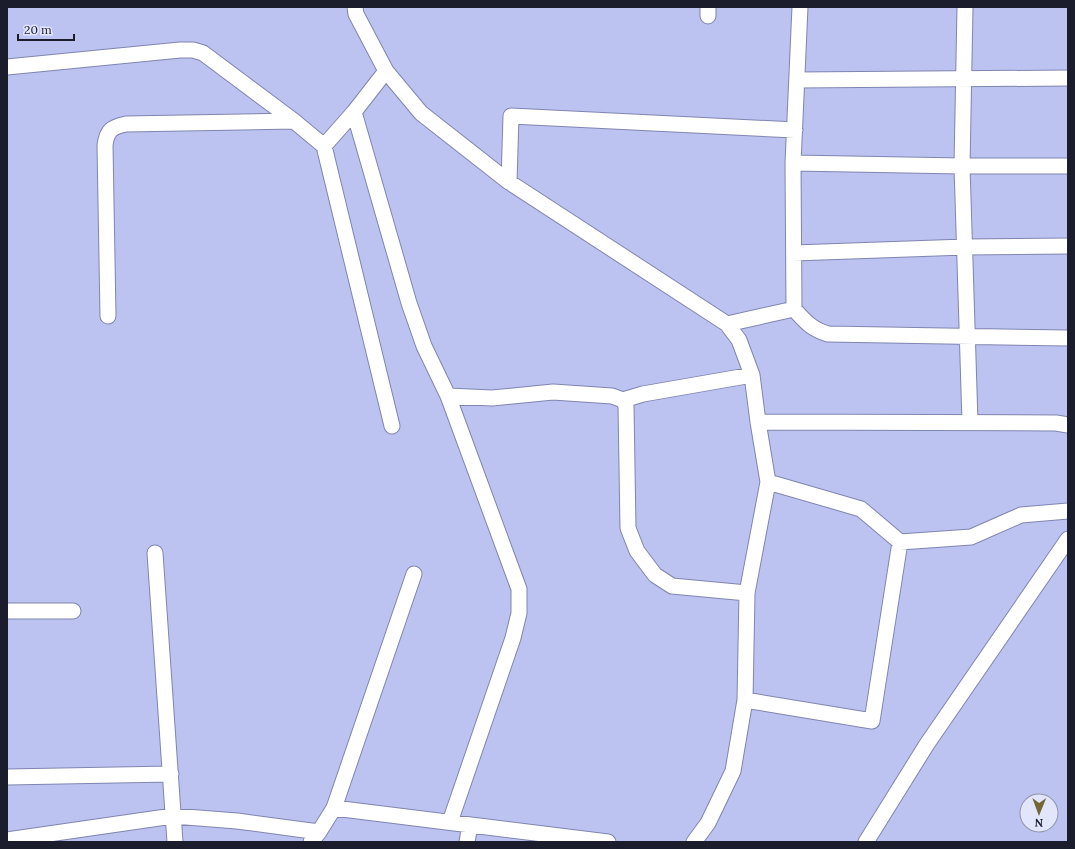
<svg xmlns="http://www.w3.org/2000/svg" width="1075" height="849" viewBox="0 0 1075 849" font-family="Lora,serif">
  <style>
    .lines { fill: none; stroke-linecap: round; stroke-linejoin: round }
    .minor-casing { stroke: #7f85af; stroke-width: 17 }
    .minor { stroke: #fff; stroke-width: 15 }
  </style>
  <rect width="100%" height="100%" fill="#bdc3f1"/>
  <g class="lines">
    <defs>
      <path id="minor" d="M355,7L356,14L386,71L421,113L509,182L727,324L739,340L752,375L758,422L768,482L747,593L745,700L733,771L708,823L694,842
        M708,7V16
        M965,7L962,166L970,422
        M7,67L180,50H193L203,53L294,121L324,146L354,112L386,71
        M797,80L1068,78
        M354,112L409,303L424,346L448,396L519,589V613L513,638L450,822
        M324,146L392,426
        M793,163L800,7
        M509,182L511,116L795,130
        M794,253L965,247L1068,246
        M794,309C805,321 811,329 828,334L1068,338
        M108,316L105,145C107,131 111,127 126,124L294,121
        M727,324L794,309L793,163L962,166H1068
        M448,396L492,398L553,392L612,396L623,400L626,406L628,528L637,551L655,575L672,586L747,593
        M623,400L643,394L752,375
        M758,422L1056,423L1068,425
        M768,482L861,509L900,542L971,537L1021,515L1068,511
        M155,553L175,842
        M7,611H73
        M745,700L872,721L900,542
        M7,777L171,774
        M334,808L608,842
        M7,840L173,816L237,821L319,832
        M311,842L319,832L334,808L414,574
        M467,842L470,825
        M866,842L927,744L1068,539"/>
    </defs>
    <!-- minor casing -->
    <use href="#minor" class="minor-casing"/>
    <!-- minor -->
    <use href="#minor" class="minor"/>
  </g>
  <!-- border -->
  <rect width="1075" height="849" fill="none" stroke="#1b1d2d" stroke-width="16"/>
  <!-- north arrow -->
  <g transform="translate(1039 813) rotate(181)"><circle r="19" fill="#e2e6fd" stroke="#9296aa"/>
  <path d="M0-3L7 15L0 10L-7 15Z" fill="#726835"/>
  <text y="-6" font-size="11" font-weight="bold" text-anchor="middle" fill="#1b1d2d">N</text>
  </g>
  <!-- scale -->
  <path d="M18 34v6h56v-6" fill="none" stroke="#1b1d2d" stroke-width="2"/>
  <text x="24" y="34" font-size="12" fill="#1b1d2d" stroke="#e2e6fd" stroke-width="3" paint-order="stroke">20 m</text>
</svg>
